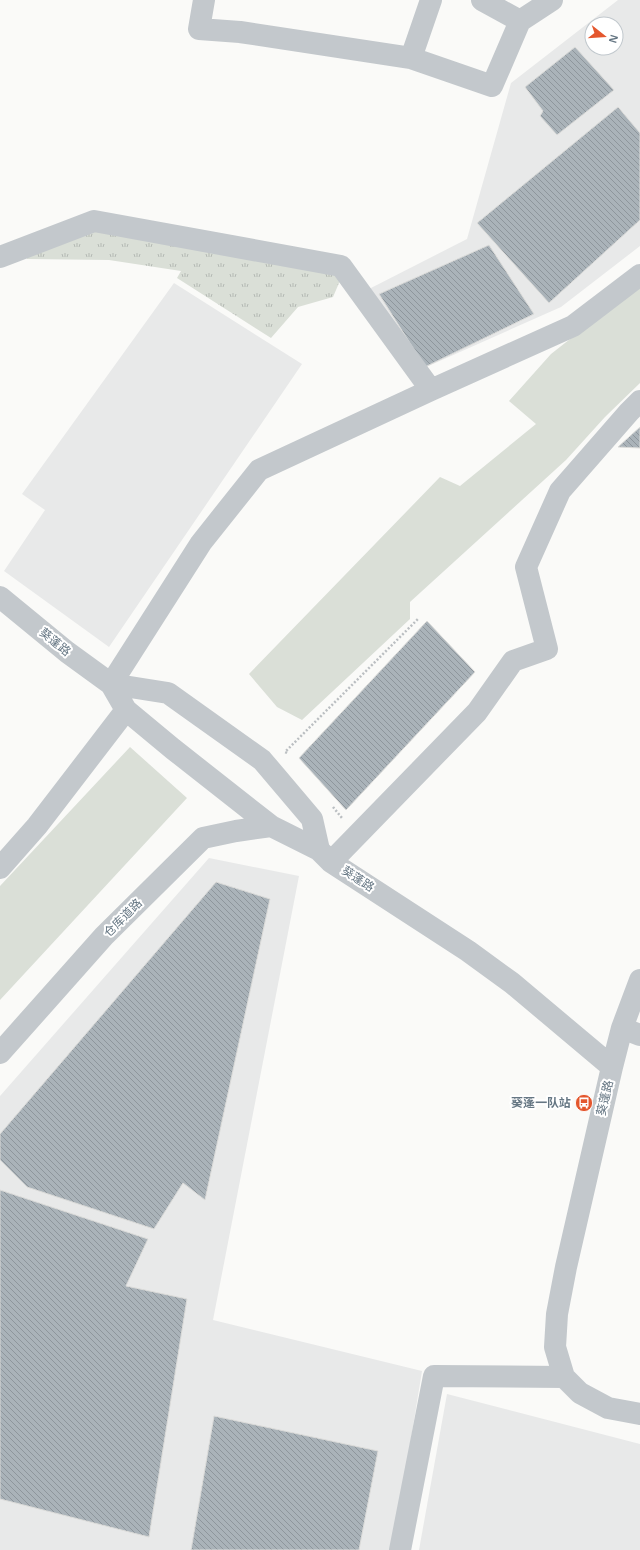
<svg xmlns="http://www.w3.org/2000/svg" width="640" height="1550" viewBox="0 0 640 1550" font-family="Helvetica,'Noto Sans SC',sans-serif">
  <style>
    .built { fill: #e8e9e9; fill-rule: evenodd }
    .grass { fill: #dadfd7 }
    .park { fill: url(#park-tufts) }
    .building { fill: url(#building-back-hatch); stroke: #dcdcda }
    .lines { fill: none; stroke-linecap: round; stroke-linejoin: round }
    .path { stroke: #bbbfc2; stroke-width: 2.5; stroke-dasharray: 2 2; stroke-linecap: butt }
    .minor { stroke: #c3c8cc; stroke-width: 22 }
    .labels { text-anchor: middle; stroke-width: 4; stroke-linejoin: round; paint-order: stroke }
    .street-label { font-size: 12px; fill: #657683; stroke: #fff }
    .poi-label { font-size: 12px; font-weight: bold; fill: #657683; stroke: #fff; text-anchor: end }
  </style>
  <defs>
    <pattern id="park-tufts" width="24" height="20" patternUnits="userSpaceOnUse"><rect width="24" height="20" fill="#dadfd7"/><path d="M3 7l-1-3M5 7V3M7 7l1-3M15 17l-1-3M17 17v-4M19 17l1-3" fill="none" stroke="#b4b9b4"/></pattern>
    <pattern id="building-back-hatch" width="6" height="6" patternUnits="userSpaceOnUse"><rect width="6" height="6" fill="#aab3b9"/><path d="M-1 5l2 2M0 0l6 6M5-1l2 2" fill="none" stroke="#8e969c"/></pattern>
  </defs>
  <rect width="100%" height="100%" fill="#fafaf8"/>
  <!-- built -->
  <path class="built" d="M618,0H640V246L561,307L424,368L369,289L467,239L511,83ZM592,24H616V48H592Z
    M174,283L302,364L109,647L4,571L45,510L22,494Z
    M209,858L299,876L213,1320L422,1371L393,1550H0V1096Z
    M447,1394L640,1444V1550H419Z"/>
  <!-- grass -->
  <path class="grass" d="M640,284V383L605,417L566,460L410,602V619L302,720L277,707L249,674L440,477L460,486L536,424L509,401L551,354Z
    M130,747L187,798L0,1000V886Z"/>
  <!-- park -->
  <path class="park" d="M92,226L342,276L333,297L298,307L271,338L177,278L181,271L109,260L27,259L26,252Z"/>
  <!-- building -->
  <path class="building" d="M575,47L614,90L557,135L540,116L543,111L525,87Z
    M618,107L640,133V220L549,303L477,223Z
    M489,245L534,314L425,367L379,294Z
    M640,427V448L618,447Z
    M427,621L475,672L346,810L299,758Z
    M216,882L270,899L205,1200L183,1183L154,1229L27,1187L0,1160V1134Z
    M0,1190L148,1239L126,1286L187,1299L149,1537L0,1499Z
    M214,1416L378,1451L359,1550H191Z"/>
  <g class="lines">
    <!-- path -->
    <path class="path" d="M287,753L285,752L418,619
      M333,807L342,818"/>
    <!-- minor -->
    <path class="minor" d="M204,0L199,29L240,32L411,58L492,86L520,21L552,0
      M482,0L520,21
      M411,58L431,0
      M0,257L94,221L341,266L431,390
      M0,597L67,652L111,684L126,710L173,749L271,826L319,850L331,862L468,951L512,983L612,1067L566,1267L557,1314L555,1347L564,1377L580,1393L608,1408L640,1414
      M111,684L201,543L259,470L431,390L573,326L640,275
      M111,684L168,693L262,760L312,819L319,850
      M331,862L477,712L513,661L547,649L526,567L560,491L629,412L640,401
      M0,868L37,826L126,710
      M622,1028L640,1035
      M0,1053L104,936L203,838L236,831L271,826
      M612,1067L622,1028L640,980
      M400,1550L434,1376L564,1377"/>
  </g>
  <!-- icons -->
  <defs>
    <symbol id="bus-disc" viewBox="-11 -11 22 22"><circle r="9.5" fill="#e4572e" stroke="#fff"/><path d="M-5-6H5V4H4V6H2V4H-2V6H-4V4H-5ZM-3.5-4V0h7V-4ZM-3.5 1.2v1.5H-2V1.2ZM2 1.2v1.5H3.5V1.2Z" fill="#fff"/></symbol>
  </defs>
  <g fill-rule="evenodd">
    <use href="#bus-disc" x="574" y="1093" width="20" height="20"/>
  </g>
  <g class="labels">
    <!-- street labels -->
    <g class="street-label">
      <text transform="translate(55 642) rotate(39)" y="4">葵蓬路</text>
      <text transform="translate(358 879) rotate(33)" y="4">葵蓬路</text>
      <text transform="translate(123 918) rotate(-45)" y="4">仓库道路</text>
      <text transform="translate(605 1098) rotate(-77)" y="4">葵蓬路</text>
    </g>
    <!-- poi labels -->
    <g class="poi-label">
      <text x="571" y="1107">葵蓬一队站</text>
    </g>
  </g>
  <!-- north arrow -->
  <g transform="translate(604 36) rotate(107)"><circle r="19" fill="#ffffff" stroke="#c1c8cd"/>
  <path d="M0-3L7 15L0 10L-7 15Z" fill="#e4572e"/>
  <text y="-6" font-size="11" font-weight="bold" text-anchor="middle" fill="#657683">N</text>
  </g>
</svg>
